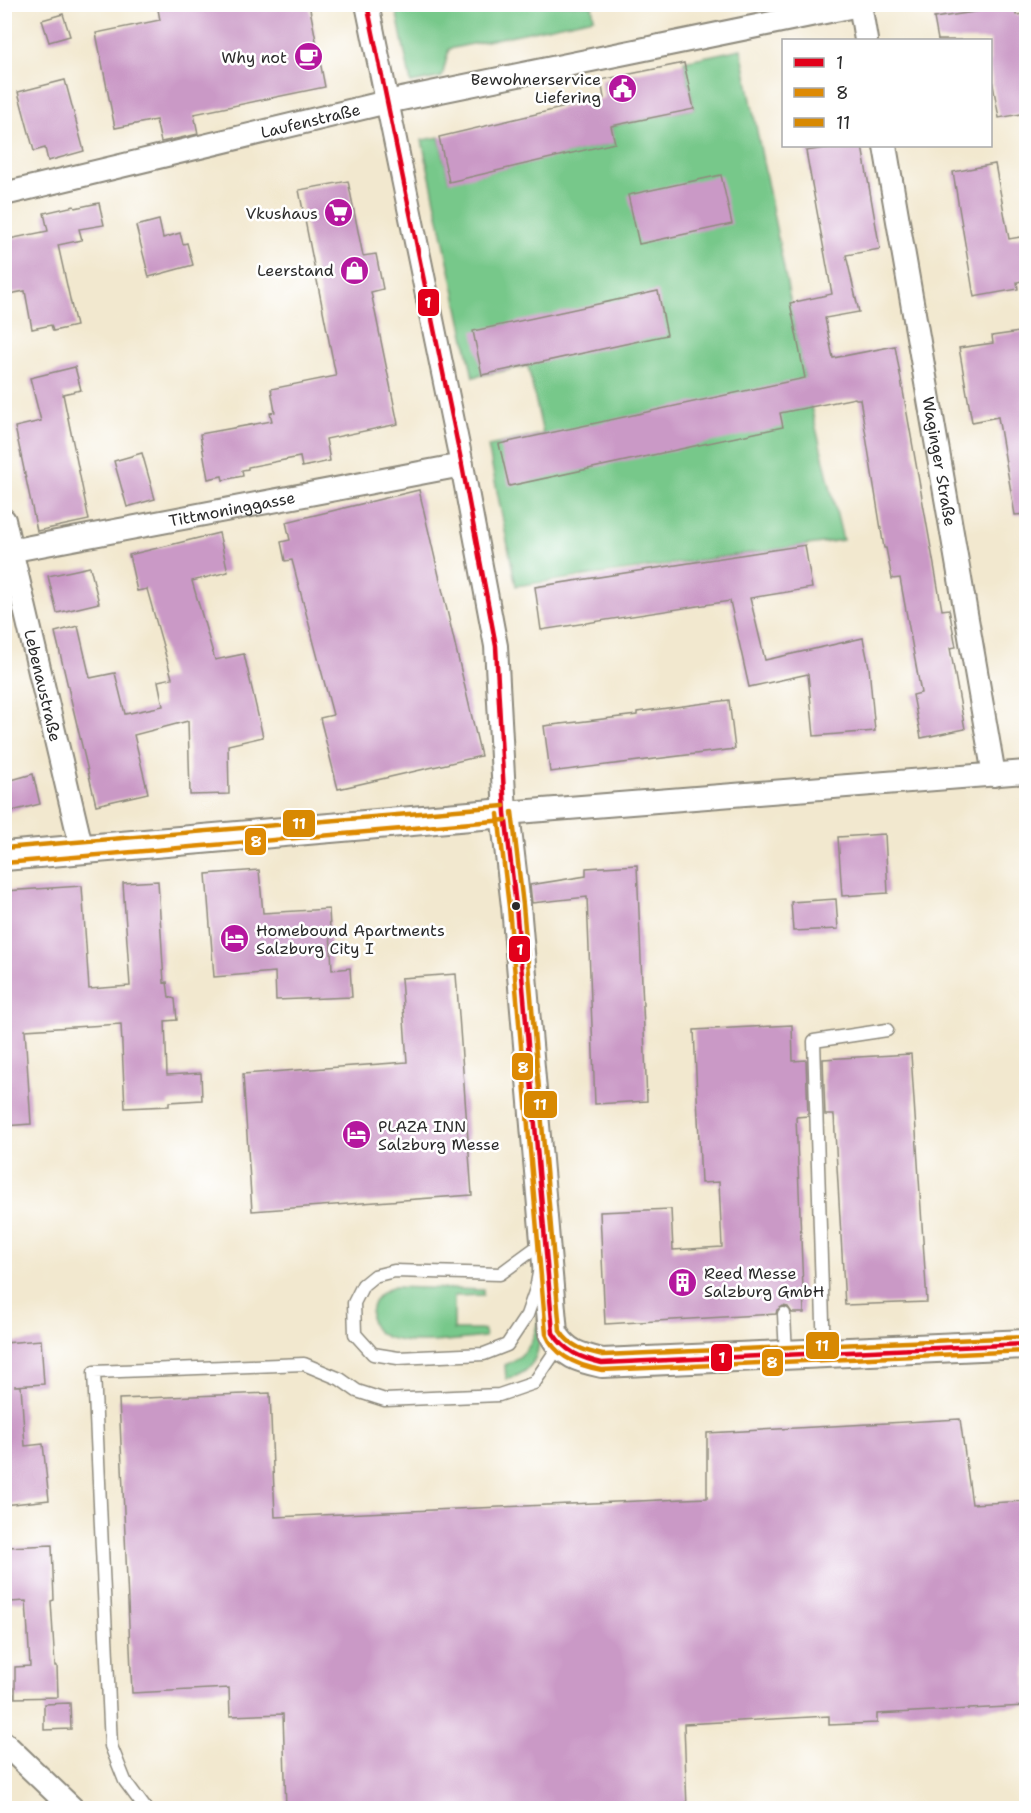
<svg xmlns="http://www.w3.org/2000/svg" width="1031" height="1813" viewBox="0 0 1031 1813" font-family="'Shantell Sans',sans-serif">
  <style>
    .green { fill: #77c88a; stroke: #517a5a; stroke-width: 1.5 }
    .building { fill: #ca99c6 }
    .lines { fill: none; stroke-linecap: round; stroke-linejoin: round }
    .service-casing { stroke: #8e8a7d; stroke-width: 15 }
    .minor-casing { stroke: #8e8a7d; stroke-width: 26 }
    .tertiary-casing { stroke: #8e8a7d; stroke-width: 32 }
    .service { stroke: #fff; stroke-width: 12 }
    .minor { stroke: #fff; stroke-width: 22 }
    .tertiary { stroke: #fff; stroke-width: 28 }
    .bus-1-casing { stroke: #fff; stroke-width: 9 }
    .bus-2-casing { stroke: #fff; stroke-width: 9 }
    .bus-3-casing { stroke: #fff; stroke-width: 9 }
    .bus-1 { stroke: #e2001a; stroke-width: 4.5 }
    .bus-2 { stroke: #de8a04; stroke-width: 4.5 }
    .bus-3 { stroke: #d88902; stroke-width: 4.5 }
    .bus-dot { fill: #2b2b2b; stroke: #fff; stroke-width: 2 }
    .labels { text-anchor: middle; stroke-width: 5; stroke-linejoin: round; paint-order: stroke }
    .poi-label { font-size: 16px; fill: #2b2b2b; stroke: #fff; text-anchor: end }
    .street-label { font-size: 16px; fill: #2b2b2b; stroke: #fff }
    .line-badge { stroke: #fff; stroke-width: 2 }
    .badge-label { font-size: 16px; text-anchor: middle; font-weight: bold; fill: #fff }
  </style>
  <rect width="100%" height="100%" fill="#fff"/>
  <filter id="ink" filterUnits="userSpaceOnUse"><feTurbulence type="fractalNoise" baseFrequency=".0167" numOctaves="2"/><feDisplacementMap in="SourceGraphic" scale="12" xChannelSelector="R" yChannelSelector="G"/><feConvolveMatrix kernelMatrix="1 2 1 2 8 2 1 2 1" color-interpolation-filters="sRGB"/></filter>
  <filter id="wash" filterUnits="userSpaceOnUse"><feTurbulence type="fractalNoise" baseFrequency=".008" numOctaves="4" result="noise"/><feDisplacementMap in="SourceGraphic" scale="24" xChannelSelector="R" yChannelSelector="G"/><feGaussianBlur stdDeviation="1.35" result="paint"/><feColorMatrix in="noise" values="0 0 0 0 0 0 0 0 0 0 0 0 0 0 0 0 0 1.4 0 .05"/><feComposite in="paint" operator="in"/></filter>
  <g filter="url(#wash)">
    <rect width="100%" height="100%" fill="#f2e8cf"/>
    <!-- green -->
    <path class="green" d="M395,5H592L594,18L449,49L442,77L411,83Z
      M741,49L811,407L843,540L516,586L488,446L543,434L528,366L473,377L422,140L439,137L449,181L614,143L611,126L694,109L684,61Z
      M394,1287L483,1290V1295L454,1296V1330H484L485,1337C459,1339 359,1358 372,1308C375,1296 383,1291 394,1287Z
      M539,1317C541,1345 540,1372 506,1379L505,1365C529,1355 534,1340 539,1317Z"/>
    <g id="blocks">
      <!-- building -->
      <path class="building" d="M157,4H309L325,87L194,114L198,134L180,138L161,142L156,120L115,128L96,33L160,20Z
        M1015,6L1016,15L1026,14V113L999,118L990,68V40H938L934,18Z
        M63,14L70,36L49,42L42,20Z
        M684,63L694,109L611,126L615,143L449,182L439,137L604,98L601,80Z
        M65,80L84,151L48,161L45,148L34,151L18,92Z
        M838,146H862L880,249L846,255L859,312L825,318L833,358L895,346L942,610L949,609L956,647L950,648L965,729L921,738L913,695L921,693L900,578L892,579L886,548H884L860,399H856L855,398L780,413L783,427L509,486L499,444L805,378L790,303L832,294L806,151Z
        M995,164L1009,239L1026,236V280L1017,282L1018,289L974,297L953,172Z
        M721,175L732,224L639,244L628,195Z
        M348,181L363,256L376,254L383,289L371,292L398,424L326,439L330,461L302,467L300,457L248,467V469L242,470L243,476L223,480L222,476L208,479L200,434L272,421L270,413L275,412L271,389L336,376L299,190Z
        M99,203L104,225L79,229L82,240L58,245L76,326L53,331L51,325L32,329L25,291L4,295V240L48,231L44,213L74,206L75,208Z
        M159,220L163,238L180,233L183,244L187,243L193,265L149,277L136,226Z
        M658,291L667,335L482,375L473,331Z
        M1026,331V514L1015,515L998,417L972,422L959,348L993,343L992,336Z
        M75,367L81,390L63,394L89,520L37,531L15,427L41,421L30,378Z
        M142,453L155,499L127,507L114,461Z
        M419,490L481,756L338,789L320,718L333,715L292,560L285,561L281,542L290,540L286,522Z
        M219,533L228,572L192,581L215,660L244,654L263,737L228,745L229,794L190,795L188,721L134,735L148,793L96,805L55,632L78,626L90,678L115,673L125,714L163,706L158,681L172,678L147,589L137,591L129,555Z
        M805,545L812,588L750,598L765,660L863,638L869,667L875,731L814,736L808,674L749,687L730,601L541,630L535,587Z
        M90,567L99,603L57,613L48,576Z
        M729,700L735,749L550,772L544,726L637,715V712Z
        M33,774L40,804L4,813V782Z
        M885,834L888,893L842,896L838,837Z
        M637,865L647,1101L595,1104L587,897L532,903L530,885L586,876V868Z
        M259,870L263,913L329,909L332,970L350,968L352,997L276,1000L275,972L214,977L206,874Z
        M158,881L164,983L167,982L169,997L175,999L177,1020L165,1021L167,1075L201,1073L202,1100L169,1102V1106L125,1108L121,1024L25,1030L31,1124L4,1126V958H8L4,891L82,886L89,989L130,986L123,883Z
        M836,899L838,929L793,931L791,902Z
        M456,974L472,1195L252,1211L243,1074L407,1062L401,978Z
        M792,1025L793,1061L806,1060L808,1116L796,1117L804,1313H792L788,1307L783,1306L777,1310L776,1314L605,1324L600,1212L671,1209L673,1250L722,1247L719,1182L701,1183L694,1030Z
        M911,1054L927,1302L845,1305L834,1115H825L823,1059Z
        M41,1340L44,1384L14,1386H21L25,1446L43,1444L49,1500L4,1505V1343Z
        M270,1393L275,1517L707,1498V1433L960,1419L972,1504L1026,1501V1706L877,1714V1723L829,1725V1716L684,1724L687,1809H286L283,1714L230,1716L229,1688L132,1693L119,1399Z
        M52,1545L54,1600L51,1601L55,1666H57L58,1697L15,1698V1667L30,1666L26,1601L10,1602L8,1547Z
        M70,1703L71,1729L44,1730V1704Z"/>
    </g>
  </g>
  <g filter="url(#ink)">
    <use href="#blocks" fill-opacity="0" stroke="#8e8a7d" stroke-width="1.5"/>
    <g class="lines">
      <defs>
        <path id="service" d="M545,1241L536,1289L527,1315L507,1345L484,1354L398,1358L373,1354L355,1334L354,1303L363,1285L374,1276L394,1271L500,1274Z
          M784,1314L786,1355
          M824,1353L814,1041L887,1030
          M145,1808L125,1781L111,1746L94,1372L304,1364L340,1379L357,1391L385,1400L499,1395L534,1383L559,1346"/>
        <g id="minor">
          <path d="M367,4L462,465L496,646L505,813L1026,772"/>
          <path d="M860,4L866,40"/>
          <path id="s1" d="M885,146L994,775"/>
          <path id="s2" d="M4,194L387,102L864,4"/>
          <path id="s3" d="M4,520L82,850"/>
          <path id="s4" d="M4,552L462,465"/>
          <path d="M4,1743L72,1808"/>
        </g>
        <path id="tertiary" d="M4,856L505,813L516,906L553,1333C564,1354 580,1358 602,1363L1026,1344"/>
      </defs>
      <!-- service casing -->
      <use href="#service" class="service-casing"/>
      <!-- minor casing -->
      <use href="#minor" class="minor-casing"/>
      <!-- tertiary casing -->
      <use href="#tertiary" class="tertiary-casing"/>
      <!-- service -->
      <use href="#service" class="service"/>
      <!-- minor -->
      <use href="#minor" class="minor"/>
      <!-- tertiary -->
      <use href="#tertiary" class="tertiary"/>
      <defs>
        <path id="bus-1" d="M367,4L462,465L496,646L505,813L516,906L553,1333C565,1352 581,1358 602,1363L1026,1344"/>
        <path id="bus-2" d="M498,814L509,907L546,1334C555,1357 579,1366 602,1370L1026,1351
          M5,863L506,820"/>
        <path id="bus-3" d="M512,812L523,905L560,1331C570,1347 585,1351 603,1355L1026,1337
          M4,848L504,806"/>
      </defs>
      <!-- bus-1 casing -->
      <use href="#bus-1" class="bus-1-casing"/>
      <!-- bus-2 casing -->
      <use href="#bus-2" class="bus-2-casing"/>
      <!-- bus-3 casing -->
      <use href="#bus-3" class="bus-3-casing"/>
      <!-- bus-1 -->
      <use href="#bus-1" class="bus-1"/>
      <!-- bus-2 -->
      <use href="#bus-2" class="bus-2"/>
      <!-- bus-3 -->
      <use href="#bus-3" class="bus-3"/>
    </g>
  </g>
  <!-- icons -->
  <defs>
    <symbol id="cafe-disc" viewBox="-11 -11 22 22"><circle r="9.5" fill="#b5179e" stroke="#fff"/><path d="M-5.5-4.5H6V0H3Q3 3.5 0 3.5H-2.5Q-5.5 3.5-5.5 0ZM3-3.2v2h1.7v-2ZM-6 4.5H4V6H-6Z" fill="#fff"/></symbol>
    <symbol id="civic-disc" viewBox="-11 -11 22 22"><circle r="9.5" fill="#b5179e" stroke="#fff"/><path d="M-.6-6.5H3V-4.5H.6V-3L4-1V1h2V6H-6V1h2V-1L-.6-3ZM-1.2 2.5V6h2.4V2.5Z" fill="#fff"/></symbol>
    <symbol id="supermarket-disc" viewBox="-11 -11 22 22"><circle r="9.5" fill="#b5179e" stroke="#fff"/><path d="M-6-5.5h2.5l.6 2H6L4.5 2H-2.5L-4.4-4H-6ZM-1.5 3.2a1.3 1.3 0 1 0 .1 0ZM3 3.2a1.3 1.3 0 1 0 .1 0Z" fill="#fff"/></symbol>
    <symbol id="shop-disc" viewBox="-11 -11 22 22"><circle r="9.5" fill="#b5179e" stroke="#fff"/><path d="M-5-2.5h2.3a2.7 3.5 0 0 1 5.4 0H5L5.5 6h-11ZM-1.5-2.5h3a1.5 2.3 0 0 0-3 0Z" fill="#fff"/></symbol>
    <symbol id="hotel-disc" viewBox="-11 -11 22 22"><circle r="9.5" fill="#b5179e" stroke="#fff"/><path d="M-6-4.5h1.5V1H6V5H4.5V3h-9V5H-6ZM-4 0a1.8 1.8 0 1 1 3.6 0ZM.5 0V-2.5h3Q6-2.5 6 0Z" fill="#fff"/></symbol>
    <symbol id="building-disc" viewBox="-11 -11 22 22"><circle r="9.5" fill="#b5179e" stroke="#fff"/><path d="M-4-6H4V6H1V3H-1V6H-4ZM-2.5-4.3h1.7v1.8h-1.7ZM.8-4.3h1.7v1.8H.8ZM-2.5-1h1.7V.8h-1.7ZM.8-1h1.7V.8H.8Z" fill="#fff"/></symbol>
  </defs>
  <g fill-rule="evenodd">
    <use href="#cafe-disc" x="292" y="40" width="33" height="33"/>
    <use href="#civic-disc" x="606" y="72" width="33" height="33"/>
    <use href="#supermarket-disc" x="322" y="196" width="33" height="33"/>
    <use href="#shop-disc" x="338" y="254" width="33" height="33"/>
    <use href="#hotel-disc" x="218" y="922" width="33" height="33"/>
    <use href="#hotel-disc" x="340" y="1118" width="33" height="33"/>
    <use href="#building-disc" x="666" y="1266" width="33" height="33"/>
  </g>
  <!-- markers -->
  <circle class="bus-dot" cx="516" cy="906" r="5"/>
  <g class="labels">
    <!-- poi labels -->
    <g class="poi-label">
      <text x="287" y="63">Why not</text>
      <text x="601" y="85">Bewohnerservice<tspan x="601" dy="18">Liefering</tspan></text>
      <text x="318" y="219">Vkushaus</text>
      <text x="334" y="276">Leerstand</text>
      <text x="256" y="936" text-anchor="start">Homebound Apartments<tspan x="256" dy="18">Salzburg City I</tspan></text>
      <text x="378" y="1132" text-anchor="start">PLAZA INN<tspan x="378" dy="18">Salzburg Messe</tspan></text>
      <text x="704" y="1279" text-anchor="start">Reed Messe<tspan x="704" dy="18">Salzburg GmbH</tspan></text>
    </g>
    <!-- street labels -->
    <g class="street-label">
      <text dy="6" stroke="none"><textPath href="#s2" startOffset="315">Laufenstraße</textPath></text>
      <text dy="6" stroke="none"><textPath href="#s1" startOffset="320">Waginger Straße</textPath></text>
      <text dy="6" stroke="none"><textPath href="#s4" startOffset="232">Tittmoninggasse</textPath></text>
      <text dy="6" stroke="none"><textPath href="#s3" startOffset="170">Lebenaustraße</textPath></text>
    </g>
  </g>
  <g class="line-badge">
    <rect x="417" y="288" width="23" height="29" rx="6" fill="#e2001a"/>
    <rect x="282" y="809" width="34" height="29" rx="6" fill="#d88902"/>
    <rect x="244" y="827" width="23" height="29" rx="6" fill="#de8a04"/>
    <rect x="508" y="935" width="23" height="28" rx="6" fill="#e2001a"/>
    <rect x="511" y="1052" width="23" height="29" rx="6" fill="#de8a04"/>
    <rect x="523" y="1090" width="35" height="29" rx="6" fill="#d88902"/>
    <rect x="805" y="1331" width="35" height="29" rx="6" fill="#d88902"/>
    <rect x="710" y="1343" width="23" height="29" rx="6" fill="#e2001a"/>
    <rect x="761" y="1348" width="23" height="29" rx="6" fill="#de8a04"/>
  </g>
  <g class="badge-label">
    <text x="428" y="308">1</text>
    <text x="299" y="829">11</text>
    <text x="256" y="847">8</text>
    <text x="520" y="955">1</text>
    <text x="523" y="1073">8</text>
    <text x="540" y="1110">11</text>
    <text x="822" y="1351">11</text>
    <text x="722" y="1363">1</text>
    <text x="772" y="1368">8</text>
  </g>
  <!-- margin -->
  <rect width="1031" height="1813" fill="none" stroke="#fff" stroke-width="24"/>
  <!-- legend -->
  <rect x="782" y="39" width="210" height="108" fill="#ffffff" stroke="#aaaaaa" stroke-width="1.5"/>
  <rect x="794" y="58" width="30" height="9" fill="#e2001a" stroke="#aaaaaa" stroke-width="1.5"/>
  <text x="836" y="69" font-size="18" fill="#2b2b2b">1</text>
  <rect x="794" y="88" width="30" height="9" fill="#de8a04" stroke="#aaaaaa" stroke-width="1.5"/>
  <text x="836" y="99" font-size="18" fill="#2b2b2b">8</text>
  <rect x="794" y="118" width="30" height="9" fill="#d88902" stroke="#aaaaaa" stroke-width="1.5"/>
  <text x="836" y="129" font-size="18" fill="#2b2b2b">11</text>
</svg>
